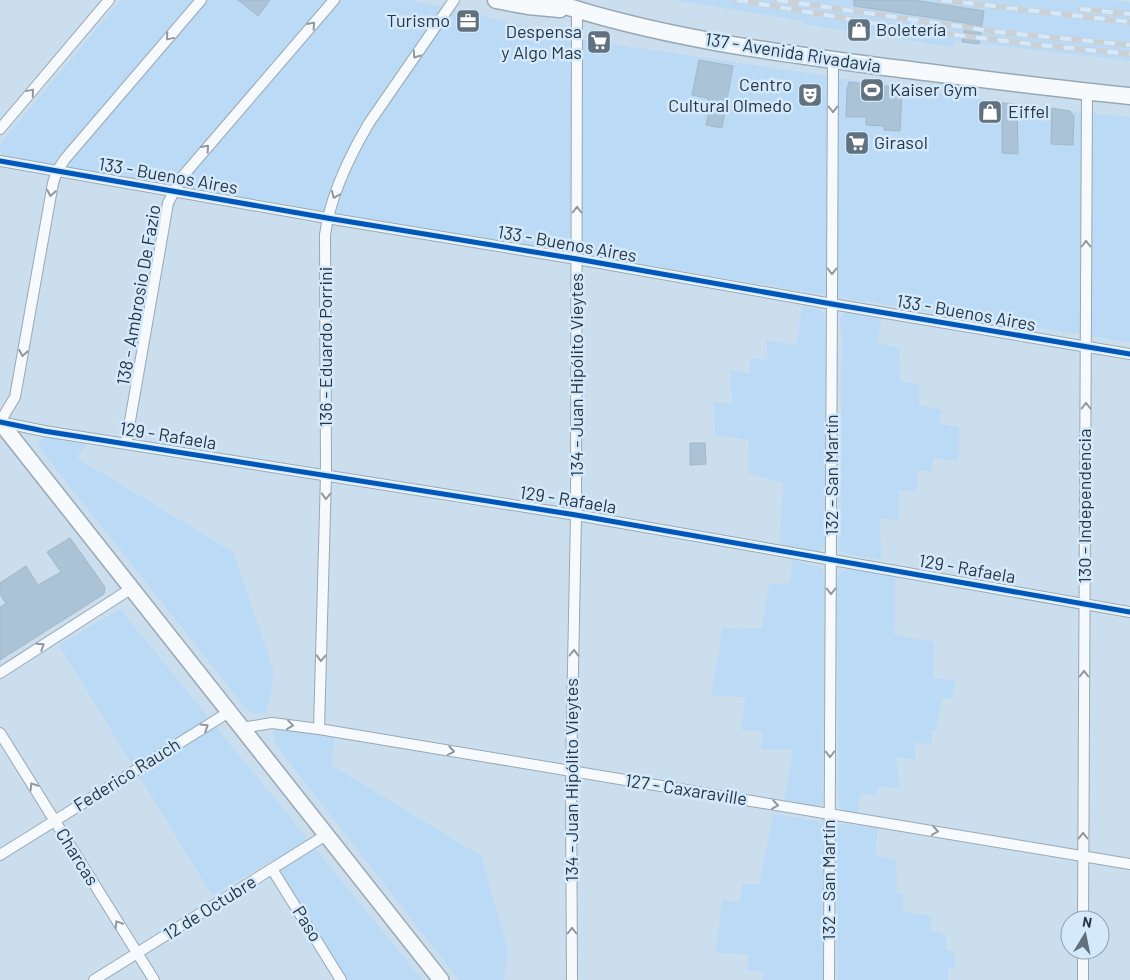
<svg xmlns="http://www.w3.org/2000/svg" width="1130" height="980" viewBox="0 0 1130 980" font-family="Barlow,sans-serif">
  <style>
    .built { fill: #badaf5 }
    .building { fill: #aac3d7; stroke: #a6b6c3 }
    .lines { fill: none; stroke-linecap: round; stroke-linejoin: round }
    .minor-casing { stroke: #98a8b4; stroke-width: 12 }
    .secondary-casing { stroke: #98a8b4; stroke-width: 18 }
    .primary-casing { stroke: #98a8b4; stroke-width: 19 }
    .minor { stroke: #f7fafc; stroke-width: 10 }
    .secondary { stroke: #f7fafc; stroke-width: 15 }
    .primary { stroke: #f7fafc; stroke-width: 16 }
    .rail-casing { stroke: #cad0d4; stroke-width: 5.5 }
    .rail { stroke: #d4eafc; stroke-width: 4; stroke-dasharray: 11; stroke-linecap: butt }
    .cycleway-casing { stroke: #d4eafc; stroke-width: 8 }
    .cycleway { stroke: #0057b8; stroke-width: 5 }
    .oneway { stroke: #90989f }
    .labels { text-anchor: middle; stroke-width: 5; stroke-linejoin: round; paint-order: stroke }
    .poi-label { font-size: 18px; fill: #283642; stroke: #d4eafc; text-anchor: start }
    .street-label { font-size: 18px; fill: #283642; stroke: #d4eafc }
  </style>
  <rect width="100%" height="100%" fill="#cadeee"/>
  <!-- built -->
  <path class="built" d="M121,0H411L586,40L1047,109L1130,117V342L856,300L4,157L0,151V144Z
    M673,0H1106L1130,2V61L954,41L953,47L803,24V21Z
    M802,307L818,309L822,312L825,319L826,545L819,552L780,545L783,483L748,473L749,440L715,435L714,402L732,404L731,370L750,374V358L768,360L766,340L797,345Z
    M847,311L882,317L877,342L899,348L900,382L918,384L919,405L941,410L939,424L959,427L958,461L933,458L932,471L918,470L916,492L899,490L898,520L880,518L881,560L845,553L840,549L839,544L841,538L842,332L839,318Z
    M47,437L86,444L77,458L234,553L274,672L266,715L250,712L245,707L42,451L39,446L40,441L43,438Z
    M793,560L822,568L825,577L823,799V802L817,808L784,802L793,750L761,749L763,731L741,730L746,697L712,695L723,628L762,629L769,584L790,583Z
    M849,569L895,577L894,635L933,642V678L955,681L952,698H942L936,730H931L932,745L915,743V760L897,757L899,788L878,786L876,795L861,793L857,814L846,812L841,809L839,803L837,579L839,574Z
    M120,609L422,980H346L271,861L212,895L59,645Z
    M281,727L335,736L331,765L481,856L508,951L504,980H459L276,745L273,737L274,732Z
    M773,814L817,821L822,825L824,980H763L764,972L747,970L749,954L715,953L723,900L739,902L743,884H760Z
    M843,824L878,828L875,855L896,861L897,893L903,894V912L931,916L930,931L946,934V950L955,952V969L948,968V980H838L835,829L838,825Z"/>
  <!-- building -->
  <path class="building" d="M238,0H270L258,16Z
    M854,0H913L984,11L979,44L962,42L966,23L854,6Z
    M699,60L733,66L722,128L706,125L709,111H706L708,98L692,95Z
    M849,82L902,88L900,131L884,130V126L866,125V117H846L847,90Z
    M1002,103L1017,104L1018,154L1002,153Z
    M1052,108L1070,111L1074,116L1073,145L1051,144Z
    M690,443H705L706,464L690,465Z
    M70,538L105,587L104,594L0,660V607L6,604L0,594V583L26,566L38,585L61,572L47,552Z"/>
  <g class="lines">
    <defs>
      <path id="minor" d="M0,129L109,0
        M0,161L327,218L577,259L832,304L1130,354
        M0,422L44,431L576,515L1130,612
        M0,422L15,397L53,183L57,171L65,159L201,0
        M126,444L168,203L182,177L334,0
        M0,673L132,588
        M242,728L272,723L319,729L1130,864
        M319,729L326,475L325,235C330,196 349,157 369,123L454,0
        M0,733L154,980
        M0,855L229,712
        M272,869L341,980
        M1083,920L1087,92
        M94,980L326,835
        M572,980L571,771L576,515L577,10
        M829,980L833,60
        M1083,980V950"/>
      <path id="secondary" d="M0,422L441,980"/>
      <path id="primary" d="M496,0L528,6L560,9
        M547,0C656,37 771,52 885,67C967,77 1048,88 1130,96"/>
    </defs>
    <!-- minor casing -->
    <use href="#minor" class="minor-casing"/>
    <!-- secondary casing -->
    <use href="#secondary" class="secondary-casing"/>
    <!-- primary casing -->
    <use href="#primary" class="primary-casing"/>
    <!-- minor -->
    <use href="#minor" class="minor"/>
    <!-- secondary -->
    <use href="#secondary" class="secondary"/>
    <!-- primary -->
    <use href="#primary" class="primary"/>
    <defs>
      <path id="rail" d="M737,0L907,29L1038,45L1130,54
        M777,0L998,32L1130,45
        M941,0L1130,22
        M1080,9L1130,14"/>
    </defs>
    <!-- rail casing -->
    <use href="#rail" class="rail-casing"/>
    <!-- rail -->
    <use href="#rail" class="rail"/>
    <defs>
      <path id="cycleway" d="M0,161L327,218L577,259L832,304L1130,354
        M0,422L44,431L576,515L1130,612"/>
    </defs>
    <!-- cycleway casing -->
    <use href="#cycleway" class="cycleway-casing"/>
    <!-- cycleway -->
    <use href="#cycleway" class="cycleway"/>
  </g>
  <!-- one-way arrows -->
  <defs><path id="oneway-chevron" d="M-2-3.5L2.5 0L-2 3.5" fill="none" stroke-width="1.6" stroke-linecap="round" stroke-linejoin="round" transform="scale(1.25)"/></defs>
  <g class="oneway">
    <use href="#oneway-chevron" transform="translate(312 25) rotate(-49)"/>
    <use href="#oneway-chevron" transform="translate(169 37) rotate(130)"/>
    <use href="#oneway-chevron" transform="translate(416 55) rotate(125)"/>
    <use href="#oneway-chevron" transform="translate(31 92) rotate(-50)"/>
    <use href="#oneway-chevron" transform="translate(833 109) rotate(90)"/>
    <use href="#oneway-chevron" transform="translate(206 148) rotate(-49)"/>
    <use href="#oneway-chevron" transform="translate(51 193) rotate(100)"/>
    <use href="#oneway-chevron" transform="translate(335 195) rotate(113)"/>
    <use href="#oneway-chevron" transform="translate(577 210) rotate(-90)"/>
    <use href="#oneway-chevron" transform="translate(1086 244) rotate(-90)"/>
    <use href="#oneway-chevron" transform="translate(832 271) rotate(90)"/>
    <use href="#oneway-chevron" transform="translate(23 353) rotate(100)"/>
    <use href="#oneway-chevron" transform="translate(1086 406) rotate(-90)"/>
    <use href="#oneway-chevron" transform="translate(326 496) rotate(92)"/>
    <use href="#oneway-chevron" transform="translate(831 591) rotate(90)"/>
    <use href="#oneway-chevron" transform="translate(41 646) rotate(-33)"/>
    <use href="#oneway-chevron" transform="translate(574 653) rotate(-89)"/>
    <use href="#oneway-chevron" transform="translate(321 658) rotate(92)"/>
    <use href="#oneway-chevron" transform="translate(1084 674) rotate(-90)"/>
    <use href="#oneway-chevron" transform="translate(290 725) rotate(7)"/>
    <use href="#oneway-chevron" transform="translate(205 727) rotate(-32)"/>
    <use href="#oneway-chevron" transform="translate(451 751) rotate(10)"/>
    <use href="#oneway-chevron" transform="translate(830 754) rotate(90)"/>
    <use href="#oneway-chevron" transform="translate(33 786) rotate(-122)"/>
    <use href="#oneway-chevron" transform="translate(775 805) rotate(9)"/>
    <use href="#oneway-chevron" transform="translate(935 831) rotate(9)"/>
    <use href="#oneway-chevron" transform="translate(1083 836) rotate(-90)"/>
    <use href="#oneway-chevron" transform="translate(118 924) rotate(-122)"/>
    <use href="#oneway-chevron" transform="translate(572 931) rotate(-90)"/>
  </g>
  <!-- icons -->
  <defs>
    <symbol id="office-square" viewBox="-11 -11 22 22"><rect x="-9" y="-9" width="18" height="18" rx="4" fill="#61717e" stroke="#d4eafc"/><path d="M-6-3h4V-5.5h4V-3h4V5H-6ZM-1-4.5V-3h2v-1.5ZM-6 0V1H6V0Z" fill="#fff"/></symbol>
    <symbol id="shop-square" viewBox="-11 -11 22 22"><rect x="-9" y="-9" width="18" height="18" rx="4" fill="#61717e" stroke="#d4eafc"/><path d="M-5-2.5h2.3a2.7 3.5 0 0 1 5.4 0H5L5.5 6h-11ZM-1.5-2.5h3a1.5 2.3 0 0 0-3 0Z" fill="#fff"/></symbol>
    <symbol id="supermarket-square" viewBox="-11 -11 22 22"><rect x="-9" y="-9" width="18" height="18" rx="4" fill="#61717e" stroke="#d4eafc"/><path d="M-6-5.5h2.5l.6 2H6L4.5 2H-2.5L-4.4-4H-6ZM-1.5 3.2a1.3 1.3 0 1 0 .1 0ZM3 3.2a1.3 1.3 0 1 0 .1 0Z" fill="#fff"/></symbol>
    <symbol id="stadium-square" viewBox="-11 -11 22 22"><rect x="-9" y="-9" width="18" height="18" rx="4" fill="#61717e" stroke="#d4eafc"/><path d="M0-5a6.5 5 0 1 0 0 10a6.5 5 0 1 0 0-10ZM-3.5-1.8h7v3.6h-7Z" fill="#fff"/></symbol>
    <symbol id="theatre-square" viewBox="-11 -11 22 22"><rect x="-9" y="-9" width="18" height="18" rx="4" fill="#61717e" stroke="#d4eafc"/><path d="M-5-5.5Q0-4 5-5.5V0Q5 5 0 6Q-5 5-5 0ZM-3.3-2.5H-1v1.5H-3.3ZM1-2.5H3.3v1.5H1ZM-2.8 1Q0 5.5 2.8 1Z" fill="#fff"/></symbol>
  </defs>
  <g fill-rule="evenodd">
    <use href="#office-square" x="454" y="7" width="28" height="28"/>
    <use href="#shop-square" x="845" y="16" width="28" height="28"/>
    <use href="#supermarket-square" x="585" y="28" width="28" height="28"/>
    <use href="#stadium-square" x="858" y="76" width="28" height="28"/>
    <use href="#theatre-square" x="796" y="81" width="28" height="28"/>
    <use href="#shop-square" x="976" y="98" width="28" height="28"/>
    <use href="#supermarket-square" x="843" y="129" width="28" height="28"/>
  </g>
  <g class="labels">
    <!-- poi labels -->
    <g class="poi-label">
      <text x="450" y="27" text-anchor="end">Turismo</text>
      <text x="876" y="36">Boletería</text>
      <text x="582" y="38" text-anchor="end">Despensa<tspan x="582" dy="21">y Algo Mas</tspan></text>
      <text x="792" y="91" text-anchor="end">Centro<tspan x="792" dy="21">Cultural Olmedo</tspan></text>
      <text x="890" y="96">Kaiser Gym</text>
      <text x="1008" y="118">Eiffel</text>
      <text x="874" y="149">Girasol</text>
    </g>
    <!-- street labels -->
    <g class="street-label">
      <text transform="translate(793 53) rotate(9)" y="6">137 - Avenida Rivadavia</text>
      <text transform="translate(168 176) rotate(10)" y="6">133 - Buenos Aires</text>
      <text transform="translate(567 244) rotate(10)" y="6">133 - Buenos Aires</text>
      <text transform="translate(139 295) rotate(-80)" y="6">138 - Ambrosio De Fazio</text>
      <text transform="translate(966 313) rotate(10)" y="6">133 - Buenos Aires</text>
      <text transform="translate(326 347) rotate(-90)" y="6">136 - Eduardo Porrini</text>
      <text transform="translate(577 375) rotate(-90)" y="6">134 - Juan Hipólito Vieytes</text>
      <text transform="translate(168 436) rotate(9)" y="6">129 - Rafaela</text>
      <text transform="translate(832 475) rotate(-90)" y="6">132 - San Martín</text>
      <text transform="translate(568 500) rotate(9)" y="6">129 - Rafaela</text>
      <text transform="translate(1085 506) rotate(-90)" y="6">130 - Independencia</text>
      <text transform="translate(967 569) rotate(10)" y="6">129 - Rafaela</text>
      <text transform="translate(127 775) rotate(-32)" y="6">Federico Rauch</text>
      <text transform="translate(572 780) rotate(-90)" y="6">134 - Juan Hipólito Vieytes</text>
      <text transform="translate(686 790) rotate(9)" y="6">127 - Caxaraville</text>
      <text transform="translate(77 857) rotate(58)" y="6">Charcas</text>
      <text transform="translate(829 880) rotate(-90)" y="6">132 - San Martín</text>
      <text transform="translate(210 908) rotate(-32)" y="6">12 de Octubre</text>
      <text transform="translate(307 924) rotate(58)" y="6">Paso</text>
    </g>
  </g>
  <!-- north arrow -->
  <g transform="translate(1085 935) rotate(10)"><circle r="24" fill="#d4eafc" stroke="#8fa2b2"/>
  <path d="M0-4L9 19L0 12L-9 19Z" fill="#61717e"/>
  <text y="-8" font-size="14" font-weight="bold" text-anchor="middle" fill="#283642">N</text>
  </g>
</svg>
